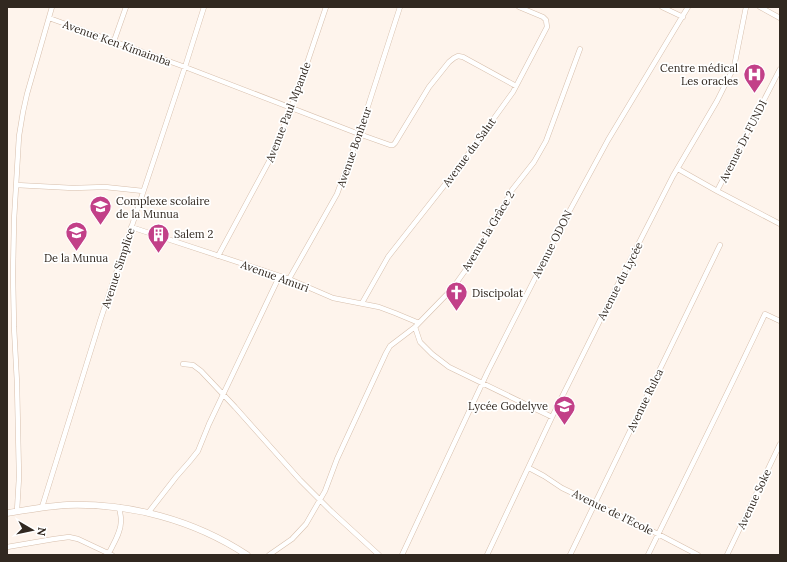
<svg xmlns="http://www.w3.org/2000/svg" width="787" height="562" viewBox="0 0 787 562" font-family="Lora,serif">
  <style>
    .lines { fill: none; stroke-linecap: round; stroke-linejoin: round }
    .minor-casing { stroke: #d7bfac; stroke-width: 5.5 }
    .tertiary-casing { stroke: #d7bfac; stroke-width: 7 }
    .minor { stroke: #fff; stroke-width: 4.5 }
    .tertiary { stroke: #fff; stroke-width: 6 }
    .labels { text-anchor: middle; stroke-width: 3.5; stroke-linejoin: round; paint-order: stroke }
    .street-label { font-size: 11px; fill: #312820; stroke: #fff }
    .poi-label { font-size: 11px; fill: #312820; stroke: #fff; text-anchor: start }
  </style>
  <rect width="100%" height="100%" fill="#fef4ec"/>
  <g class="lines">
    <defs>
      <path id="minor" d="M662,7L683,17
        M760,7L780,18
        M49,18L185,67L359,134L390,145H393L395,143L429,87L449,62L454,58L458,56L463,57L516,86
        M114,41L126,7
        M678,169L717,191L780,224
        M16,185L73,188L105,187L143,191
        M717,191L780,69
        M131,227L289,279L333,298L379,307L395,313L419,323
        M218,256L273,154L301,81L326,7
        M289,279L337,194L359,134L400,7
        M362,303L388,257L458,168L513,92L547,27L546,20L543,17L519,7
        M415,327L420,342L432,354L449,367L552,417
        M183,364L193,365L201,371L235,407L300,480L331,511L379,555
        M529,468L544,476L562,488L658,534L698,555
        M42,507L100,321L185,67L204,7
        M17,511L19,477L17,383L14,327L13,274L14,220L19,136L23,112L27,94L52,7
        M148,513L176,477L190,461L198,451L209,424L279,277
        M7,547L54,539L69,537L78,539L112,555
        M108,555C113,544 121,533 121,521C121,516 120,512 119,507
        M269,555L292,539L306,524L325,491L337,459L386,353L390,346L415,327L452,289L467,268L488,234L507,199L512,190L534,162L546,141L580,49
        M402,555L488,371L563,223L608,140L688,7
        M487,555L552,417L617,286L673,176L717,101L734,67L746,7
        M570,555L720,245
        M648,555C687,475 727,395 765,314L780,321
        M727,555L780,444"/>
      <path id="tertiary" d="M7,513C27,510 47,506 67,505C130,503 194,520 247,555"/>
    </defs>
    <!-- minor casing -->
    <use href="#minor" class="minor-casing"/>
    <!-- tertiary casing -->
    <use href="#tertiary" class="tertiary-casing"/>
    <!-- minor -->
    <use href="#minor" class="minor"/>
    <!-- tertiary -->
    <use href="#tertiary" class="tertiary"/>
  </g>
  <!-- icons -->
  <defs>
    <symbol id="hospital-pin" viewBox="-11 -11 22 30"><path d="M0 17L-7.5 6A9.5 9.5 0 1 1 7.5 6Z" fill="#c24088" stroke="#fff"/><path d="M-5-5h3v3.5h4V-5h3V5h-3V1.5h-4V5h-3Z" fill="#fff"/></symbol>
    <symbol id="school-pin" viewBox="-11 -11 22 30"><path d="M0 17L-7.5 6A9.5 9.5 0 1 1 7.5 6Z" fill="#c24088" stroke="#fff"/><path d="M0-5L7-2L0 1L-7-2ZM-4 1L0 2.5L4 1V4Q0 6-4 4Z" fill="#fff"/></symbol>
    <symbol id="building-pin" viewBox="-11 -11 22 30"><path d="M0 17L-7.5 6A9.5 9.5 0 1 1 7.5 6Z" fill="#c24088" stroke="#fff"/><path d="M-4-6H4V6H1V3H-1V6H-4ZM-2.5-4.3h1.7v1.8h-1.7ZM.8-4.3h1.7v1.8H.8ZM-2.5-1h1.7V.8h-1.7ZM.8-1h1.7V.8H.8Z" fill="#fff"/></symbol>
    <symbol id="church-pin" viewBox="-11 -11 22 30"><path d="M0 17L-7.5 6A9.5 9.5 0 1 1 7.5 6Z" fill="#c24088" stroke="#fff"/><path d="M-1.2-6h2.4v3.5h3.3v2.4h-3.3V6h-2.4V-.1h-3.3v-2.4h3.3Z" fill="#fff"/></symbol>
  </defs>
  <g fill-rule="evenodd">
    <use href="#hospital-pin" x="742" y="62" width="25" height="34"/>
    <use href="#school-pin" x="88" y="194" width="25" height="34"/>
    <use href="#school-pin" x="64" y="220" width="25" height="34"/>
    <use href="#building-pin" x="146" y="222" width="25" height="34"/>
    <use href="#church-pin" x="444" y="280" width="25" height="34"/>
    <use href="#school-pin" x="552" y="394" width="25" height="34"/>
  </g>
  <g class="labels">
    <!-- street labels -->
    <g class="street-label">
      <text transform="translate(117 43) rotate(20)" y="4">Avenue Ken Kimaimba</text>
      <text transform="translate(288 112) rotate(-69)" y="4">Avenue Paul Mpande</text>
      <text transform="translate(743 141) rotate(-63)" y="4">Avenue Dr FUNDI</text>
      <text transform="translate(354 147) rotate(-71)" y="4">Avenue Bonheur</text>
      <text transform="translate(469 152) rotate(-54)" y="4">Avenue du Salut</text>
      <text transform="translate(488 231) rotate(-59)" y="4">Avenue la Grâce 2</text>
      <text transform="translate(552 244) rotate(-63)" y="4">Avenue ODON</text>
      <text transform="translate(118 268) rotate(-72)" y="4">Avenue Simplice</text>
      <text transform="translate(275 276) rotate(20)" y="4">Avenue Amuri</text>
      <text transform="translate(620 281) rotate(-63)" y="4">Avenue du Lycée</text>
      <text transform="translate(645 400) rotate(-64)" y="4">Avenue Rulca</text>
      <text transform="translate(754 499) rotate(-65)" y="4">Avenue Soke</text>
      <text transform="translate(613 512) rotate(26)" y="4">Avenue de l'Ecole</text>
    </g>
    <!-- poi labels -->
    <g class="poi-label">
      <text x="738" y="72" text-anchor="end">Centre médical<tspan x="738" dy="13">Les oracles</tspan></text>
      <text x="116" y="205">Complexe scolaire<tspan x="116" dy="13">de la Munua</tspan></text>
      <text x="174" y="238">Salem 2</text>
      <text x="76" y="262" text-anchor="middle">De la Munua</text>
      <text x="472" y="297">Discipolat</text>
      <text x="548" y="410" text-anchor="end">Lycée Godelyve</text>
    </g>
  </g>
  <!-- border -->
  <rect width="787" height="562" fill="none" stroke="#312820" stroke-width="16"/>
  <!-- north arrow -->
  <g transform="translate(32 530) rotate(99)" stroke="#ffffff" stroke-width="3" paint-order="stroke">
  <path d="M0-3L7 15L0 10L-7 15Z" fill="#312820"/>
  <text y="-6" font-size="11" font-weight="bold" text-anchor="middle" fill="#312820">N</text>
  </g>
</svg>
